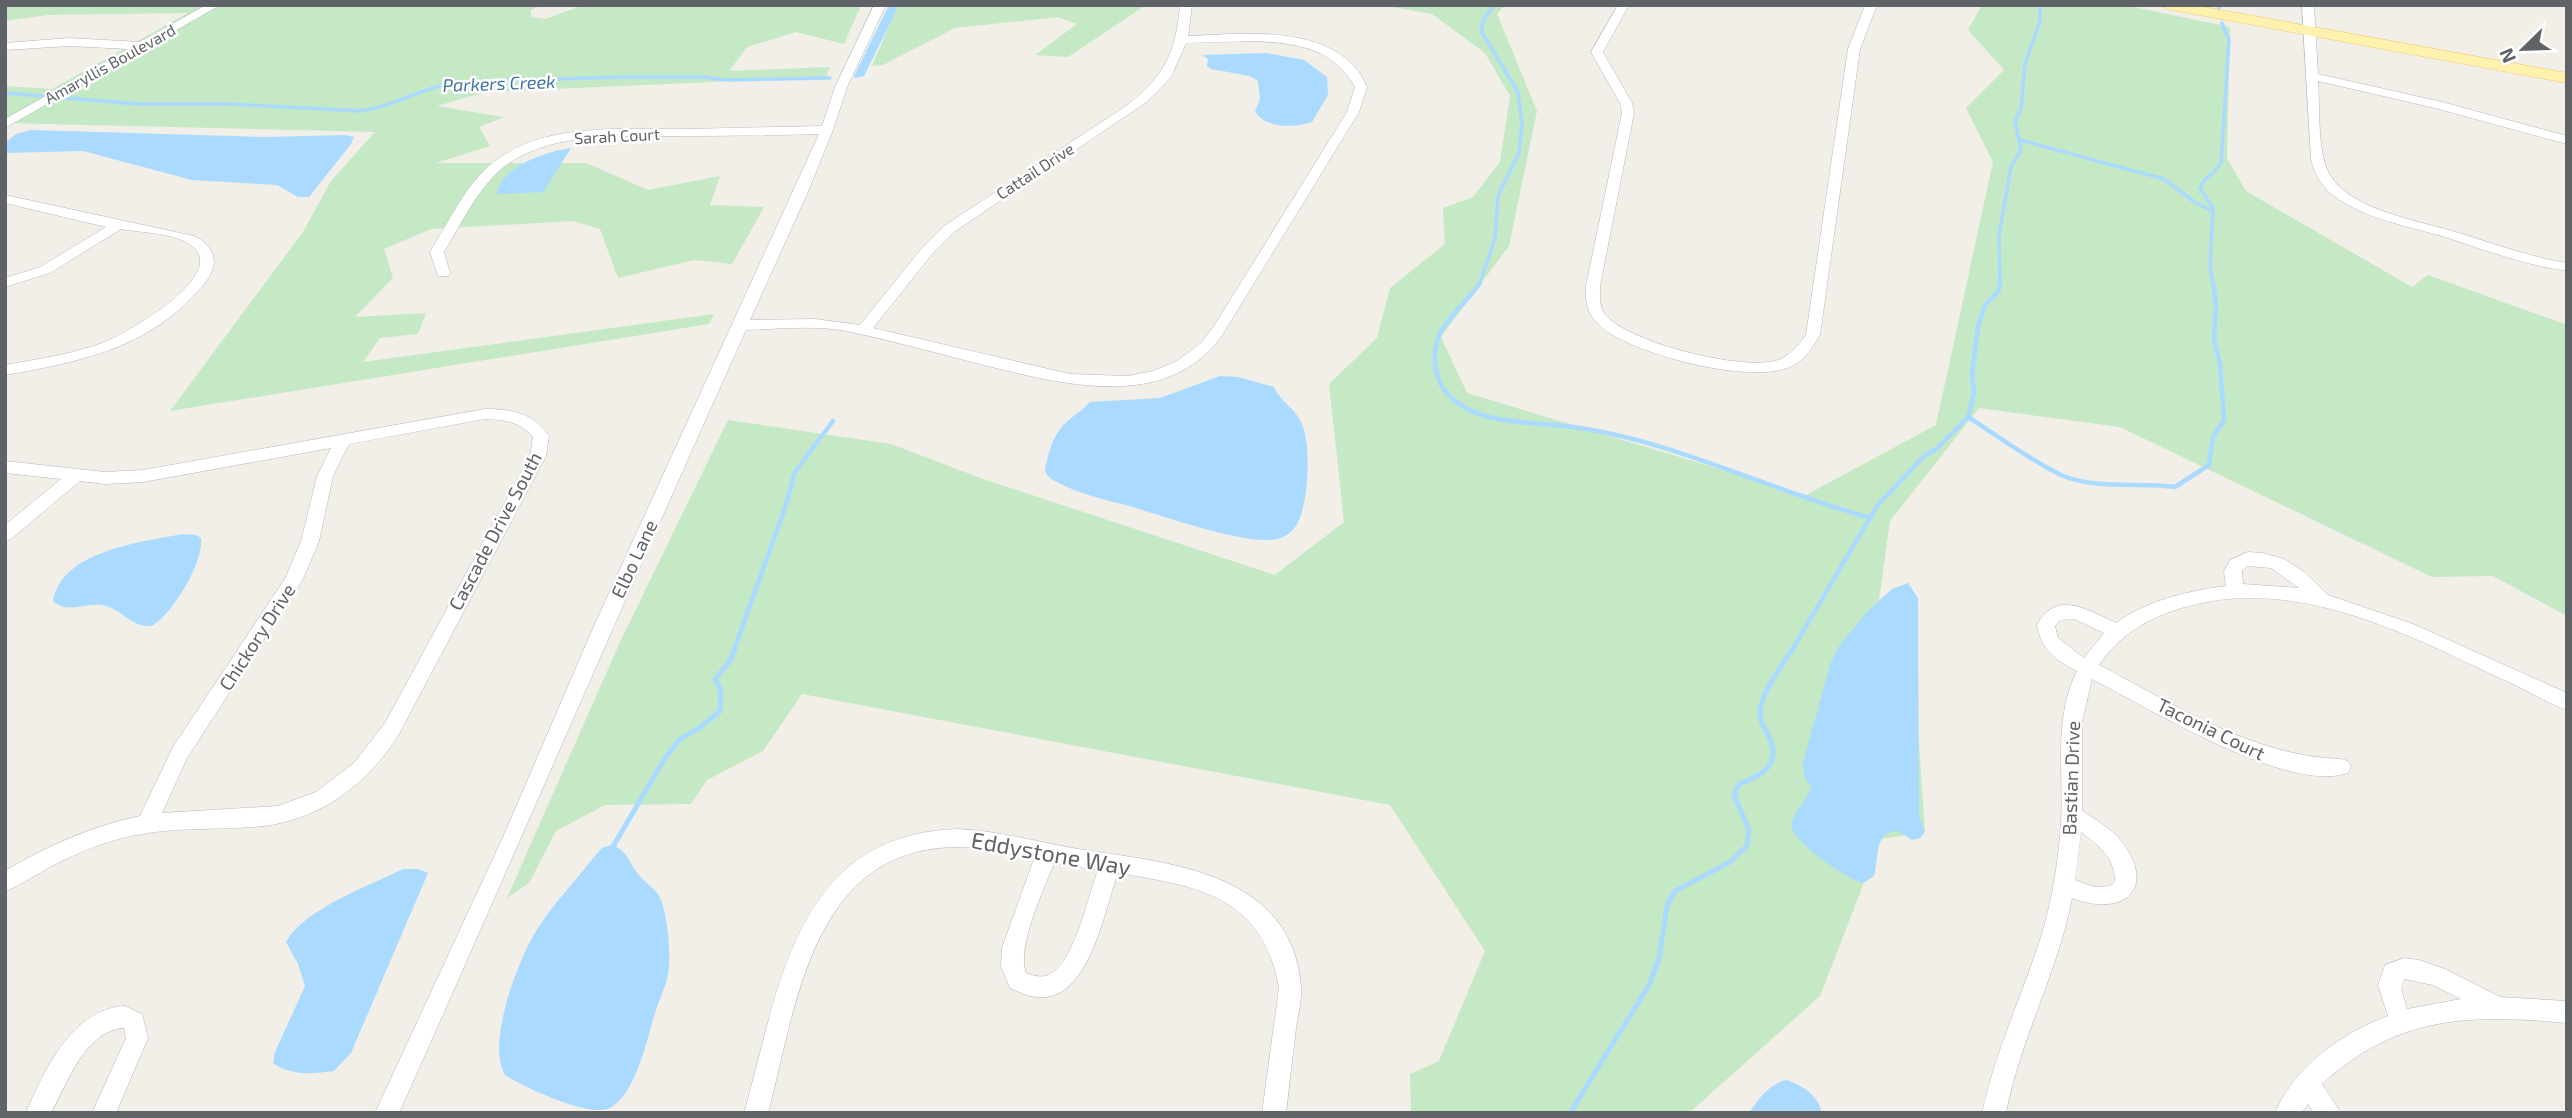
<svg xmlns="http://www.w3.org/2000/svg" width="2572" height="1118" viewBox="0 0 2572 1118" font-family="'Exo 2',sans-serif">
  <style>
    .green { fill: #c5e8c5 }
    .water { fill: #aadaff }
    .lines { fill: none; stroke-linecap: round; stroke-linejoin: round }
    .stream-far2 { stroke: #aadaff; stroke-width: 3.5 }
    .stream-far1 { stroke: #aadaff; stroke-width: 4.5 }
    .stream { stroke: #aadaff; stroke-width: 5 }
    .canal { fill: #aadaff; fill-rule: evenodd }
    .minor-casing { stroke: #b5b8bc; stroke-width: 1 }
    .major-casing { stroke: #f2c960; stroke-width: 1 }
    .minor { fill: #fff; fill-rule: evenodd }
    .major { fill: #fff2af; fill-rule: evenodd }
    .labels { text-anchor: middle; stroke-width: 5; stroke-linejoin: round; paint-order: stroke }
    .far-street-label { font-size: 16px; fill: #5f6368; stroke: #fff }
    .far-water-label { font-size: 18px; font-style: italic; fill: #4174aa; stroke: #fff }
    .street-label { font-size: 19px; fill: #5f6368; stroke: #fff }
    .near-street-label { font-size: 23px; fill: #5f6368; stroke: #fff }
  </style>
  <rect width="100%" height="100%" fill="#f1efe8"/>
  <!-- green -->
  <path class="green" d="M5,5H543L531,10V17L545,19L584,5H861L844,44L796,32L747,47L729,71L830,67L826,77L485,92L437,106L504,117L479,127L490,146L436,163H586L648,190L720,176L710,205L764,207L732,264L694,260L618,278L600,229L573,221L431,229L384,249L393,278L355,317L426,313L418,334L380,338L363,362L714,314L709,324L170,411L303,232L331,181L375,132L5,123V86L52,89L188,13L48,15L5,21Z
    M898,5H1146L1068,57L1035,55L1077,24L1058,17L955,28L883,65L872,66Z
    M1381,5H1505L1497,14L1537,111L1509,246L1441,337L1467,393L1806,495L1936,425L1993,162L1966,108L2004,70L1968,30L1982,5H2124L2230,27L2227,158L2246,191L2412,287L2428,275L2567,325V616L2493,576L2432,577L2120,427L1979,408L1890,521L1879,600L1908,583L1925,832L1881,839L1820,996L1689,1113H1411L1410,1074L1439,1061L1485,951L1390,805L802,694L763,751L707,780L691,804L605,805L556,831L529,883L507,898L620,642L728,420L891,444L983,479L1275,575L1344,522L1329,384L1377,338L1390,288L1445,244L1443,208L1473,197L1500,162L1510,96L1485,53L1432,14Z"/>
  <!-- water -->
  <path class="water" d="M1266,53L1304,60L1327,77L1328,95L1312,122C1295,128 1265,129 1255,111L1260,99L1258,81L1250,76L1211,69L1207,66L1208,59L1202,55Z
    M31,130L266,137L346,135L354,137L351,144L309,197H298L277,185L192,180L83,151L5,153V143L16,134Z
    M571,148L543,192L497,194C501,166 548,151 571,148Z
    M1220,376L1238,377L1274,387C1280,401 1293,407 1300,420C1312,440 1309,504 1297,524C1291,534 1282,539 1271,540C1238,542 1169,518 1136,508C1109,500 1079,495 1055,481C1049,478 1047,475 1045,470C1049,451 1053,433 1069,420C1077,413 1083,410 1090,402L1160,398Z
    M183,534L196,535L201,538C204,562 173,613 152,626C131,628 122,608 101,605C84,603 67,614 53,601C62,550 142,542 183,534Z
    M1908,583L1918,598L1919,816L1925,832L1920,838L1912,840L1898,831C1873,830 1879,861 1874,876L1863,883C1849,880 1791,841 1792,826C1792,813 1807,800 1811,787L1804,777L1803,762L1831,662L1839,646L1867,612L1892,589Z
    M611,845C628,850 628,862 639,875C647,886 658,888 662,903C668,922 670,947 669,967C668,982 660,998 655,1013C647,1039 636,1094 610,1108C588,1118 524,1087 505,1075C486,1043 518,961 536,931C552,905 575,882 593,858L602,848Z
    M403,869H417L428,873L351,1053L334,1071C312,1074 292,1076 273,1063L275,1052L305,986L298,964L286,942C304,909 369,886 403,869Z
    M1787,1080C1803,1086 1818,1095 1822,1113H1749C1759,1099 1769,1083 1787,1080Z"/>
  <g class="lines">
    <!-- stream-far2 -->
    <path class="stream-far2" d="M2219,5V8
      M5,93L138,104H229L359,111C395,107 424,86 460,82L623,77H703L727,80L830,78
      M2020,140L2164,179L2196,203L2213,211
      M1479,285L1495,238L1498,196L1519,153L1522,125L1518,92L1481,31L1484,18L1495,5
      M2000,285L1999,235L2011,167L2021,150L2015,121L2021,109L2025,64L2040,21V5
      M2213,285L2210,266L2213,208L2200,188C2204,175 2217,174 2221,162L2229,40L2222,23"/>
    <!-- stream-far1 -->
    <path class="stream-far1" d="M1480,283C1461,311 1432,325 1435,363C1436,371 1438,381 1443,388C1466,422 1519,422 1555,425C1665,435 1766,490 1871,518
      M1968,417C1995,434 2033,462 2061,475C2096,490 2138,482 2175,487L2209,465L2213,437L2224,420L2220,363L2214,341L2216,304L2213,283
      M734,650L785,508L795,472L833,421
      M1792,650L1877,506L1924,456L1936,449L1968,417L1974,393L1972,374L1978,327L1985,305L1998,292L2000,283"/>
    <!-- stream -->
    <path class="stream" d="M611,850L665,758L680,739L698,729L720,711L721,691L715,679L730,661L735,648
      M1570,1113L1649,985L1659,959L1667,906L1675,891L1730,862L1747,846L1749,830L1734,795L1739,784C1762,776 1782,764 1769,737C1766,729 1759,722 1760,712C1762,690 1782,666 1793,648"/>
    <!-- canal -->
    <path class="canal" d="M889,5H899L864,76L855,78L854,76Z"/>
    <defs>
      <path id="minor" d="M206,5H220L5,128V119L129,49L69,46L5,50V43L69,38L140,42Z
        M874,5H886L847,87L833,130L807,194L750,320L815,319L860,325L922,248L944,226L1126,106C1164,77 1176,53 1180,5H1192L1188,36C1239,34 1312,25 1352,64C1359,70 1363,79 1367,87L1359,112L1221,337C1163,416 1050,381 972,362C930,351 888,340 847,331C815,325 779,329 746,330C628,590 516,852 399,1113H375L503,837L594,626L819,134C775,135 730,136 686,136C628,137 555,129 505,166C478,187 462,223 444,252L450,273L448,276H438L430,252C449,222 466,183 495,161C547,121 627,130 688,129C733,128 777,127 822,126L835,87ZM1256,41C1298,44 1332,47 1355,87L1347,112L1214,326L1201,343L1177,361L1153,371L1128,376L1070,374L873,328L932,254L954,232L1148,101L1171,77L1186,43Z
        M1618,5H1629L1603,52L1632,103L1634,113L1600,286C1600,295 1599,305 1604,313C1624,342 1745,372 1778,360C1791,355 1798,346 1806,335L1848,49L1865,5H1877L1860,49L1820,335C1812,348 1806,359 1792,366C1753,386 1630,354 1599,325C1587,314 1585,301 1586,286L1622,113L1620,103L1591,52Z
        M2302,5H2314L2318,74L2442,102L2567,136V144L2435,108L2318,81C2320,107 2317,154 2330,175C2351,211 2422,221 2459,233C2495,244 2530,257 2567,263V271C2526,265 2487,251 2448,238C2410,226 2365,220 2333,195C2321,186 2314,173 2311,159Z
        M5,195L194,236C208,242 218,255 212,271C208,281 200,289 192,297C143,350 73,363 5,375V365C39,359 73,354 105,342C125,334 228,276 193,247C176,232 142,233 121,229L50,273L5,287V278L40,267L106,227L5,203Z
        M485,409C511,409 534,413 549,436L546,456L399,734C366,787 316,823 253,827C212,830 172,827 131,836C103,842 77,853 52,866C36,874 22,885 5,891V871C47,846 92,826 140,816L173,747L286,577L301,541L317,476L331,448L143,482L105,484L80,481L11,539L5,541V525L61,479L5,473V461L105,472L143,470ZM485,419C504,420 520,421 533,437L530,456L385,723L354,763L316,792L278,806L162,813L187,758L303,579L319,541L333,476L349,444Z
        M2248,552L2263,553L2284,559L2304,572L2328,595L2413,624L2567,693V710C2545,702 2525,689 2504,680C2407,634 2295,575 2185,607C2150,617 2120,634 2099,665C2177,705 2251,756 2341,759L2348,761L2351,767L2348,773C2287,794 2149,708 2092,679L2082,722V811C2096,820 2111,828 2121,841C2158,888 2124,918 2072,898C2058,972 2020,1039 2006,1113H1982C1995,1053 2021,998 2040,940C2052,903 2058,863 2061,824C2064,774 2053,718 2077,671C2054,659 2042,651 2037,625C2056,589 2088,610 2116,623C2148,600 2188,591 2226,586L2224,572L2230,560ZM2247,566L2271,568L2299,588L2243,584L2242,570ZM2074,619L2104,633L2084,658L2058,638L2055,626L2060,620ZM2081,832C2099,845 2115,858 2115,881L2110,886L2094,887L2075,880Z
        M958,829C999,831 1038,842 1078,849C1167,863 1291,870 1301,986C1302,1000 1298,1015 1296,1028C1293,1056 1289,1085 1286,1113H1262L1279,988C1263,896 1198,886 1118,873C1104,910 1089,1004 1036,997C1028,996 1018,992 1010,988L1001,966L1002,948L1034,859C1003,852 971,844 939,848C810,861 795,1012 768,1113H744C780,988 794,834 958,829ZM1054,863L1098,870C1088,896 1075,959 1052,973C1044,979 1034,976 1026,973C1016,948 1044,889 1054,863Z
        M2404,958L2419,960L2445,969L2500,997L2567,1001V1023C2470,1014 2397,1015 2322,1084L2341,1113H2314L2308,1104L2301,1113H2275C2295,1066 2342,1033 2388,1016L2378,985L2385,965ZM2404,979L2433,985L2461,999L2407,1009L2401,989Z
        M125,1006L142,1014L148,1038L116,1113H92L126,1038L124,1028C86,1030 67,1083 51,1113H26C44,1070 73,1008 125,1006Z"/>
      <path id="major" d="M2160,5H2193L2567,73V83L2167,9Z"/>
    </defs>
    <!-- minor casing -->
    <use href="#minor" class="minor-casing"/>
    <!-- major casing -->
    <use href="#major" class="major-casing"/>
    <!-- minor -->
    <use href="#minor" class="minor"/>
    <!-- major -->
    <use href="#major" class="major"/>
  </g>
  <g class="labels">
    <!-- far-street labels -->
    <g class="far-street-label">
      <text transform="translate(110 64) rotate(-29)" y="6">Amaryllis Boulevard</text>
      <text transform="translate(617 136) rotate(-3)" y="6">Sarah Court</text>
      <text transform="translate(1035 171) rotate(-33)" y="6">Cattail Drive</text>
    </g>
    <!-- far-water labels -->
    <g class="far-water-label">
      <text transform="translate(499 84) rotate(-2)" y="6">Parkers Creek</text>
    </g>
    <!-- street labels -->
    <g class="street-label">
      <text transform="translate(495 531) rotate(-62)" y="7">Cascade Drive South</text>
      <text transform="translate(634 559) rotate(-65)" y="7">Elbo Lane</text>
      <text transform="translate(257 637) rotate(-57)" y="7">Chickory Drive</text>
      <text transform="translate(2211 729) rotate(26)" y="7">Taconia Court</text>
      <text transform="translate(2071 778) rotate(-88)" y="7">Bastian Drive</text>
    </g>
    <!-- near-street labels -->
    <g class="near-street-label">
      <text transform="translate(1051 854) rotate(10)" y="8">Eddystone Way</text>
    </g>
  </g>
  <!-- border -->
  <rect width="2572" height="1118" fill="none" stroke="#5f6368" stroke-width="14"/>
  <!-- north arrow -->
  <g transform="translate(2523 49) rotate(247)" stroke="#ffffff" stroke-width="5" paint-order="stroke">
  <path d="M0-5L12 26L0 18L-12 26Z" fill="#5f6368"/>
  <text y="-10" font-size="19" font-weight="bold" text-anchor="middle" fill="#5f6368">N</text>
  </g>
</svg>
